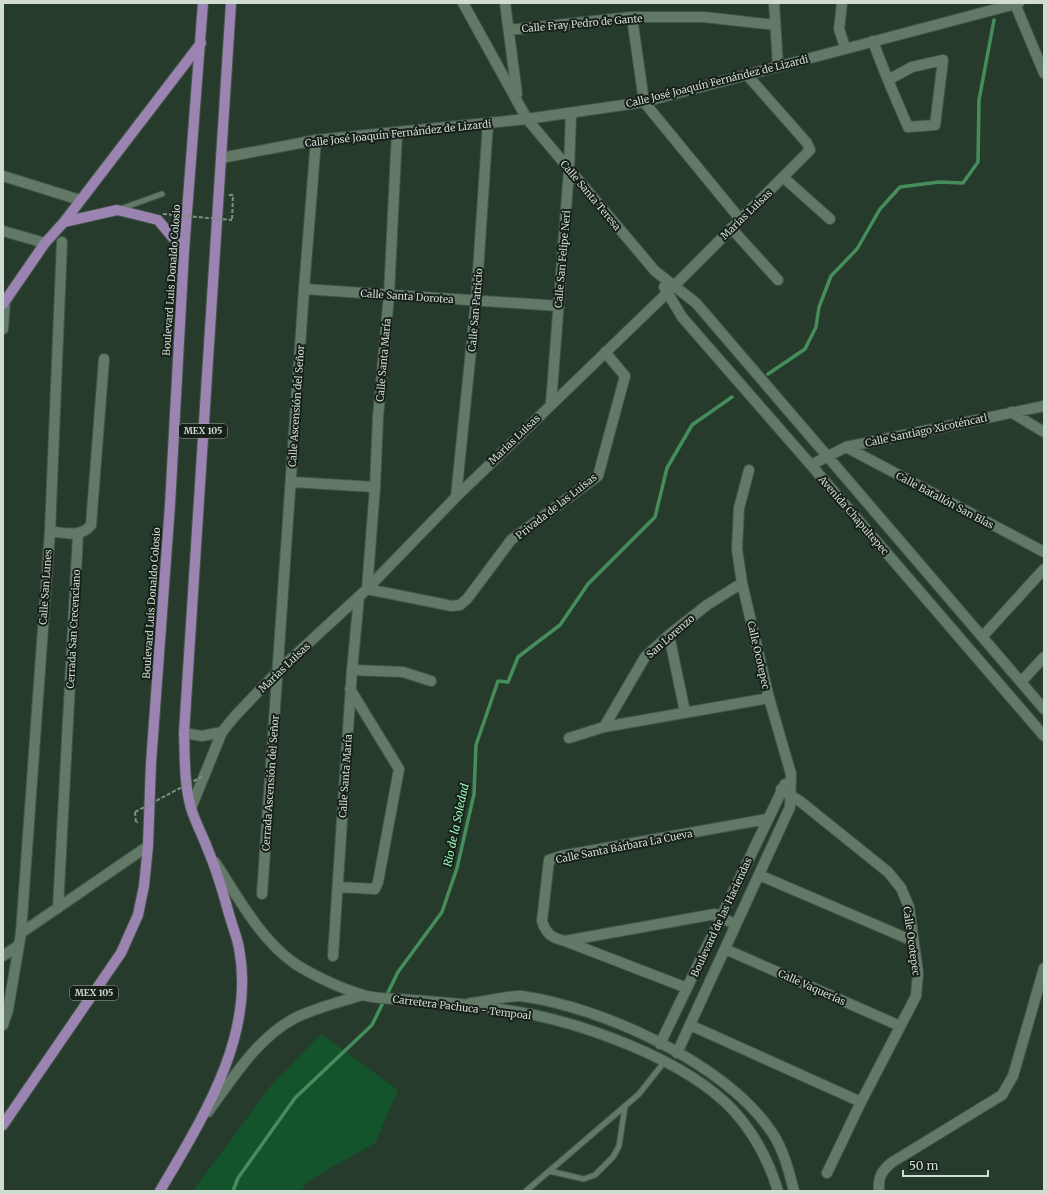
<svg xmlns="http://www.w3.org/2000/svg" width="1047" height="1194" viewBox="0 0 1047 1194" font-family="Merriweather,serif">
  <style>
    .grass { fill: #13542c }
    .lines { fill: none; stroke-linecap: round; stroke-linejoin: round }
    .stream { stroke: #458e5c; stroke-width: 3.5 }
    .service-casing { stroke: #445649; stroke-width: 7 }
    .minor-casing { stroke: #445649; stroke-width: 12 }
    .tertiary-casing { stroke: #445649; stroke-width: 12 }
    .secondary-casing { stroke: #445649; stroke-width: 12 }
    .primary-casing { stroke: #445649; stroke-width: 12 }
    .path { stroke: #7f8f83; stroke-width: 2; stroke-dasharray: 4 2; stroke-linecap: butt }
    .service { stroke: #637968; stroke-width: 5 }
    .minor { stroke: #637968; stroke-width: 10 }
    .tertiary { stroke: #637968; stroke-width: 10 }
    .secondary { stroke: #637968; stroke-width: 10 }
    .primary { stroke: #9b84b2; stroke-width: 10 }
    .path-bridge { stroke: #7f8f83; stroke-width: 2; stroke-dasharray: 4 2; stroke-linecap: butt }
    .labels { text-anchor: middle; stroke-width: 4; stroke-linejoin: round; paint-order: stroke }
    .shield { fill: #161f19; stroke: #98a39a; stroke-width: 1 }
    .shield-label { font-size: 9px; font-weight: bold; fill: #d0dcd2 }
    .street-label { font-size: 10px; fill: #d0dcd2; stroke: #161f19 }
    .water-label { font-size: 11px; font-style: italic; fill: #98fdb5; stroke: #161f19 }
  </style>
  <rect width="100%" height="100%" fill="#273b2c"/>
  <!-- grass -->
  <path class="grass" d="M321,1034L398,1090L375,1143L308,1181L301,1191H193L270,1087Z"/>
  <g class="lines">
    <!-- stream -->
    <path class="stream" d="M768,374L805,349L816,327L819,307L831,276L857,249L880,209L900,187L939,182L963,183L978,162L979,100L994,20
      M233,1191L238,1178L295,1098L372,1025L398,972L442,912L457,868L474,794L476,745L498,681L508,682L518,657L560,625L588,584L655,517L667,468L692,425L732,397"/>
    <defs>
      <path id="service" d="M120,209L162,194
        M549,1171L584,1179L595,1175L613,1157L619,1146L625,1106
        M526,1191L639,1094L665,1061"/>
      <path id="minor" d="M463,3L527,119L655,271L696,303L1044,709
        M505,3L517,94
        M774,3L778,66
        M842,3L839,29L845,47
        M1015,4L1044,73
        M632,17L644,102L740,219
        M509,30L632,17H704L775,25
        M873,41C883,70 896,99 908,127L935,125L943,60L912,67L888,80
        M397,132L389,295L378,417L375,487L367,589L452,606L460,605L467,599L511,540L598,476L625,376L605,352
        M3,176L80,200
        M784,178L830,219
        M731,228L778,280
        M3,231L45,243
        M664,287L682,317L811,465L1044,736
        M304,289L559,306
        M3,329L5,301
        M551,404L569,170L571,114
        M1011,412L1044,432
        M846,447L1044,552
        M811,465L846,447L1044,406
        M292,482L375,487
        M456,497L476,301L488,123
        M50,531C64,533 81,538 91,525L104,359
        M669,635L685,712
        M983,636L1044,569
        M352,670L403,672L431,681
        M1021,682L1044,657
        M604,727L645,657L669,635L707,605L742,583
        M184,733L202,736L222,732
        M569,738L604,727L769,698
        M781,789L801,802L888,872L901,888L909,907L918,973L916,996L861,1102L827,1173
        M191,808L222,732L235,716L278,671L367,589L456,497L667,293L810,150L807,143L747,75
        M759,875L913,941
        M338,887L375,889L378,882L399,769L350,689
        M262,894L304,289L316,140
        M58,908L78,534
        M21,933L148,846
        M565,941L715,914L736,925
        M725,949L900,1026
        M3,956L19,945
        M333,956L352,670L359,597
        M687,988L565,941C552,938 546,934 542,921L549,860L561,856L767,819
        M470,1003C482,1002 512,995 521,996C602,1007 728,1064 773,1134C784,1151 789,1172 794,1191
        M3,1025L8,1010L21,933L50,531L62,242
        M690,1025L861,1102
        M660,1044L785,784
        M677,1053L790,807L791,774L769,698L742,583L737,549L739,508L749,470
        M879,1191C878,1177 881,1172 891,1163L1002,1095L1013,1076L1044,968"/>
      <path id="tertiary" d="M221,158L316,140L527,119L644,102L1019,3"/>
      <path id="secondary" d="M215,862C238,897 260,939 294,963C312,975 340,988 360,994C376,1000 396,998 412,1000C446,1002 480,1006 513,1011C581,1022 685,1059 733,1110C754,1133 769,1161 778,1191
        M208,1112C233,1078 257,1038 295,1018C315,1008 340,1002 362,995"/>
      <path id="primary" d="M64,222L117,210L130,213L158,220L184,251
        M3,304L45,243L64,222L201,43
        M3,1125L121,953L138,915L144,886L148,846L151,763L170,505L184,251L203,3
        M160,1191C202,1119 256,1036 239,948C237,937 232,925 229,914C223,892 217,871 208,850C203,836 195,822 191,808C184,784 185,757 184,733L231,3"/>
    </defs>
    <!-- service casing -->
    <use href="#service" class="service-casing"/>
    <!-- minor casing -->
    <use href="#minor" class="minor-casing"/>
    <!-- tertiary casing -->
    <use href="#tertiary" class="tertiary-casing"/>
    <!-- secondary casing -->
    <use href="#secondary" class="secondary-casing"/>
    <!-- primary casing -->
    <use href="#primary" class="primary-casing"/>
    <!-- path -->
    <path class="path" d="M229,195H233L232,220
      M135,812L136,823L138,822"/>
    <!-- service -->
    <use href="#service" class="service"/>
    <!-- minor -->
    <use href="#minor" class="minor"/>
    <!-- tertiary -->
    <use href="#tertiary" class="tertiary"/>
    <!-- secondary -->
    <use href="#secondary" class="secondary"/>
    <!-- primary -->
    <use href="#primary" class="primary"/>
    <!-- path-bridge -->
    <path class="path-bridge" d="M163,214L232,220
      M135,812L203,776"/>
  </g>
  <g class="labels">
    <!-- shield labels -->
    <g class="shield">
      <rect x="179" y="424" width="48" height="14" rx="3"/>
      <rect x="70" y="986" width="48" height="14" rx="3"/>
    </g>
    <g class="shield-label">
      <text x="203" y="434">MEX 105</text>
      <text x="94" y="996">MEX 105</text>
    </g>
    <!-- street labels -->
    <g class="street-label">
      <text transform="translate(582 23) rotate(-5)" y="4">Calle Fray Pedro de Gante</text>
      <text transform="translate(717 81) rotate(-14)" y="4">Calle José Joaquín Fernández de Lizardi</text>
      <text transform="translate(398 133) rotate(-6)" y="4">Calle José Joaquín Fernández de Lizardi</text>
      <text transform="translate(591 195) rotate(50)" y="4">Calle Santa Teresa</text>
      <text transform="translate(746 214) rotate(-44)" y="4">Marias Luisas</text>
      <text transform="translate(562 259) rotate(-85)" y="4">Calle San Felipe Neri</text>
      <text transform="translate(171 280) rotate(-86)" y="4">Boulevard Luis Donaldo Colosio</text>
      <text transform="translate(407 296) rotate(4)" y="4">Calle Santa Dorotea</text>
      <text transform="translate(475 310) rotate(-85)" y="4">Calle San Patricio</text>
      <text transform="translate(383 360) rotate(-85)" y="4">Calle Santa María</text>
      <text transform="translate(296 406) rotate(-86)" y="4">Calle Ascensión del Señor</text>
      <text transform="translate(926 430) rotate(-12)" y="4">Calle Santiago Xicoténcatl</text>
      <text transform="translate(514 439) rotate(-44)" y="4">Marias Luisas</text>
      <text transform="translate(945 500) rotate(28)" y="4">Calle Batallón San Blas</text>
      <text transform="translate(556 506) rotate(-38)" y="4">Privada de las Luisas</text>
      <text transform="translate(854 515) rotate(49)" y="4">Avenida Chapultepec</text>
      <text transform="translate(45 587) rotate(-86)" y="4">Calle San Lunes</text>
      <text transform="translate(151 603) rotate(-86)" y="4">Boulevard Luis Donaldo Colosio</text>
      <text transform="translate(73 629) rotate(-87)" y="4">Cerrada San Crecenciano</text>
      <text transform="translate(670 636) rotate(-41)" y="4">San Lorenzo</text>
      <text transform="translate(759 655) rotate(77)" y="4">Calle Ocotepec</text>
      <text transform="translate(284 667) rotate(-44)" y="4">Marias Luisas</text>
      <text transform="translate(345 776) rotate(-86)" y="4">Calle Santa María</text>
      <text transform="translate(270 783) rotate(-86)" y="4">Cerrada Ascensión del Señor</text>
      <text transform="translate(624 846) rotate(-11)" y="4">Calle Santa Bárbara La Cueva</text>
      <text transform="translate(721 917) rotate(-65)" y="4">Boulevard de las Haciendas</text>
      <text transform="translate(912 941) rotate(82)" y="4">Calle Ocotepec</text>
      <text transform="translate(812 987) rotate(24)" y="4">Calle Vaquerías</text>
      <text transform="translate(462 1007) rotate(7)" y="4">Carretera Pachuca - Tempoal</text>
    </g>
    <!-- water labels -->
    <g class="water-label">
      <text transform="translate(456 825) rotate(-78)" y="4">Rio de la Soledad</text>
    </g>
  </g>
  <!-- border -->
  <rect width="1047" height="1194" fill="none" stroke="#d0dcd2" stroke-width="8"/>
  <!-- scale -->
  <path d="M903 1170v6h85v-6" fill="none" stroke="#d0dcd2" stroke-width="2"/>
  <text x="909" y="1170" font-size="12" fill="#d0dcd2" stroke="#161f19" stroke-width="3" paint-order="stroke">50 m</text>
</svg>
